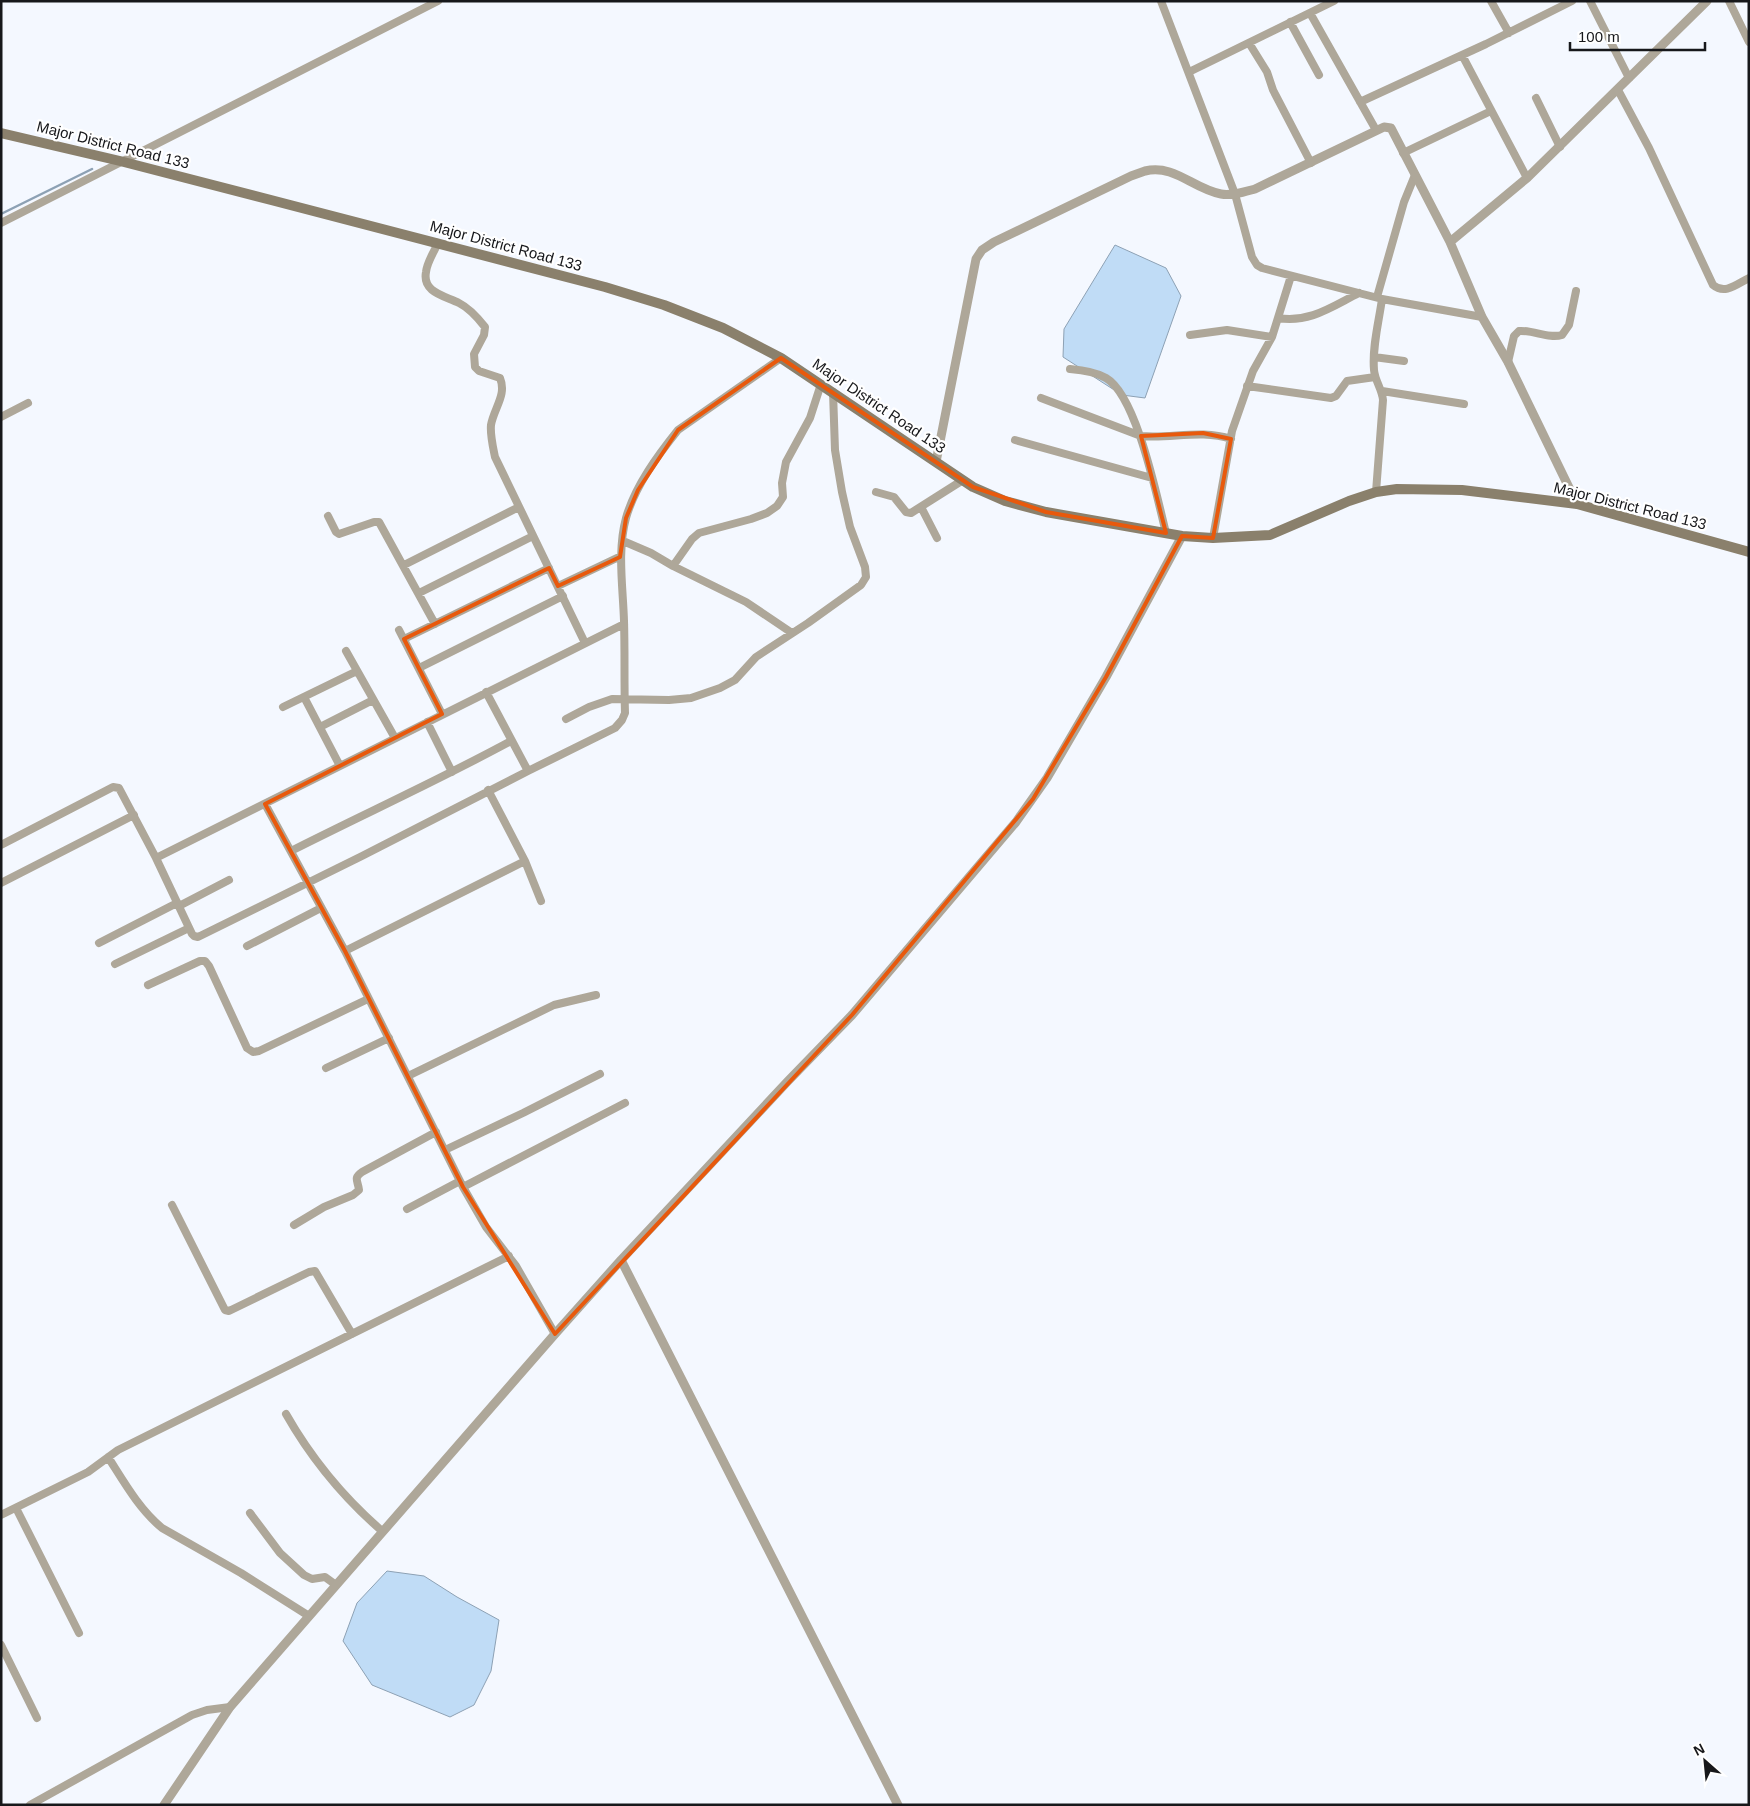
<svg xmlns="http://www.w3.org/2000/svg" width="1750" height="1806" viewBox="0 0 1750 1806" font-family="Arial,sans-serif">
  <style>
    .water { fill: #c0dcf6; stroke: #8da1b4 }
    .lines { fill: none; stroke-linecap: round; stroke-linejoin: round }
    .stream { stroke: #8da1b4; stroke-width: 2.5 }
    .minor { stroke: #aea799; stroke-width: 8 }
    .tertiary { stroke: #aea799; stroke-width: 9 }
    .secondary { stroke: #8a806c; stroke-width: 10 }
    .marked { fill: none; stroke: #e8590c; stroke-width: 4; stroke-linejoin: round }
    .labels { text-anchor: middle; stroke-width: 4.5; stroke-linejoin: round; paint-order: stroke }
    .street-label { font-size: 15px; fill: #17181b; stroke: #fff }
  </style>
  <rect width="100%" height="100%" fill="#f4f8ff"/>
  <!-- water -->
  <path class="water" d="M1115,245L1166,268L1181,296L1145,398L1122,395L1063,357L1064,329Z
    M387,1571L424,1576L457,1597L499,1620L491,1671L474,1705L450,1717L372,1685L343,1641L357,1603Z"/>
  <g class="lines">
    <!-- stream -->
    <path class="stream" d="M1,214L92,169"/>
    <!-- minor -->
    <path class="minor" d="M1161,1L1235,194L1252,257L1257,265L1262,268L1382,299L1482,317
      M1491,1L1509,33
      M1590,1L1629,78
      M1729,1L1749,42
      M1310,13L1376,130
      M1290,22L1319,75
      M1249,43L1267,72L1273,90L1311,163
      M1462,55L1527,178
      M1189,72L1334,1
      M1618,90L1649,148L1713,285C1725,295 1737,284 1749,278
      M1536,98L1560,147
      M1360,102L1486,44L1572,1
      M1403,153L1491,111
      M1,223L438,1
      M438,243C434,252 427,262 426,272C422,293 446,296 459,303C469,308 478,318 485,327L484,335L474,354L475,367L479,371L500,378C507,395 494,408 491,425C490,435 493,447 495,457L585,643
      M1377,297L1404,202L1415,175
      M1278,318C1310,323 1331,307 1359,293
      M1190,335L1227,330L1272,337L1291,276
      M1374,357L1404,361
      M1508,362L1514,336L1519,331C1534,330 1549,339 1562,335L1569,325L1576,291
      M1070,369C1082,370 1096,372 1106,378C1137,396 1157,498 1166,533
      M1247,386L1331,398L1336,396L1347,381L1375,377
      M1382,391L1464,404
      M1041,398L1141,436C1171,439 1201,429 1231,439
      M1,417L28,403
      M1015,440L1152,478
      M876,492L894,497L906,512L911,513L963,480
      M1376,492L1383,400C1382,389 1375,381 1374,370C1372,347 1379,321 1382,299
      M921,507L937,538
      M328,516L336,532L339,534L374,522H379L435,624
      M1213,538L1232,431L1253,371L1272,337
      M623,541L651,553L673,566L746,602L792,633
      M404,565L519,507
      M673,566L692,539L699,533L751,519L767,513L777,506L783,497L782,483L786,462L810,418L821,384
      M558,586L621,556
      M419,593L533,536
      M399,630L442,714
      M404,639L549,568
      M346,651L395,738
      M419,668L563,596
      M304,697L340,766
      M283,707L357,671
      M566,719L589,707L612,699L669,700L691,698L720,688L735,680L756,657L808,623L861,585L866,577L865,567L850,527L842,492L835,450L833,392
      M427,722L452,772
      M320,727L373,700
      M528,771L615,728L622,720L625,713C624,682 625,652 624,621C623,587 617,551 626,518C635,486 658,455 678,430L781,358
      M488,790L525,861L541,901
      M265,804L345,951L463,1187L486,1227L516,1266L555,1334
      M1,845L113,787L119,788L156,858L192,934L194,936L198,937L362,856L528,771L486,692
      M291,851C364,814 439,780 511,741
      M156,858L624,624
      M1,883L134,815
      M179,906L229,880
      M99,943L177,903
      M247,946L321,908
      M345,951L525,861
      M115,964L189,928
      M148,985L200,961H205L209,966L247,1048L253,1052L259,1051L368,999
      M326,1068L389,1038
      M408,1076L554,1005L596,995
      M445,1150L523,1113L600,1074
      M463,1187L625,1103
      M172,1205L225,1310L229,1311L309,1272L315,1271L352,1334
      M407,1209L460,1181
      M294,1225L324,1207L353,1195L359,1190C358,1181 353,1178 362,1172L436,1132
      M286,1414C311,1458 344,1498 382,1531
      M108,1457C124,1482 139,1509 162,1528L241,1573L309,1616
      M16,1508L79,1633
      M250,1513L280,1553L304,1575L312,1579L325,1577L336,1585
      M1,1515L88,1472L118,1450L509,1256
      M1,1645L37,1718
      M30,1805L192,1715L207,1710L230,1707"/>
    <!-- tertiary -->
    <path class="tertiary" d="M1450,242L1527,178L1707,1
      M936,462L976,259L982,250L994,242L1131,176L1145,171C1175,164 1193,189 1221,194C1232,196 1244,192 1255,189L1384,127L1391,128L1450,242L1482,317L1508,362L1577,504
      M621,1260L898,1805
      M164,1805L230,1707L555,1334L621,1260L788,1081L852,1015L1016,822L1047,778L1106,677L1182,536"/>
    <!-- secondary -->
    <path class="secondary" d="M1,133L120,161L271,200L605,287L664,305L723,328L781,358L973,487L1005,501L1046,512L1182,536L1213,538L1270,535L1349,501L1376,492L1397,489L1462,490L1577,504L1749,552"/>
  </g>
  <!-- marked area -->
  <path class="marked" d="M781,358L973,487L1046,512L1166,533L1141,436L1203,433L1231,439L1213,538L1182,536L1106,677L1033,799L852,1015L555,1334L463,1187L345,951L265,804L442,714L404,639L549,568L558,586L620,557L626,518L638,490L678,430Z"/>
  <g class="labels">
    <!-- street labels -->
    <g class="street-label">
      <text transform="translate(113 145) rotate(14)" y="5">Major District Road 133</text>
      <text transform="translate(506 246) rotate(15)" y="5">Major District Road 133</text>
      <text transform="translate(879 406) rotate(34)" y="5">Major District Road 133</text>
      <text transform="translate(1630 506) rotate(14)" y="5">Major District Road 133</text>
    </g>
  </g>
  <!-- border -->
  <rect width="1750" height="1806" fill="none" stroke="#17181b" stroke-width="5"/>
  <!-- north arrow -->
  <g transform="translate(1705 1761) rotate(333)" stroke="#ffffff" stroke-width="4" paint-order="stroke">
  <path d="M0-4L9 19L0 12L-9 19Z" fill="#17181b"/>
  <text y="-8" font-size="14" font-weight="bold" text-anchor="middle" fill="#17181b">N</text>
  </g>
  <!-- scale -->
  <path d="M1570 42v8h135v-8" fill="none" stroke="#17181b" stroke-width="2.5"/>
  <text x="1578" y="42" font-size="15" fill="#17181b" stroke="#ffffff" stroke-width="4" paint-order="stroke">100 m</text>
</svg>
